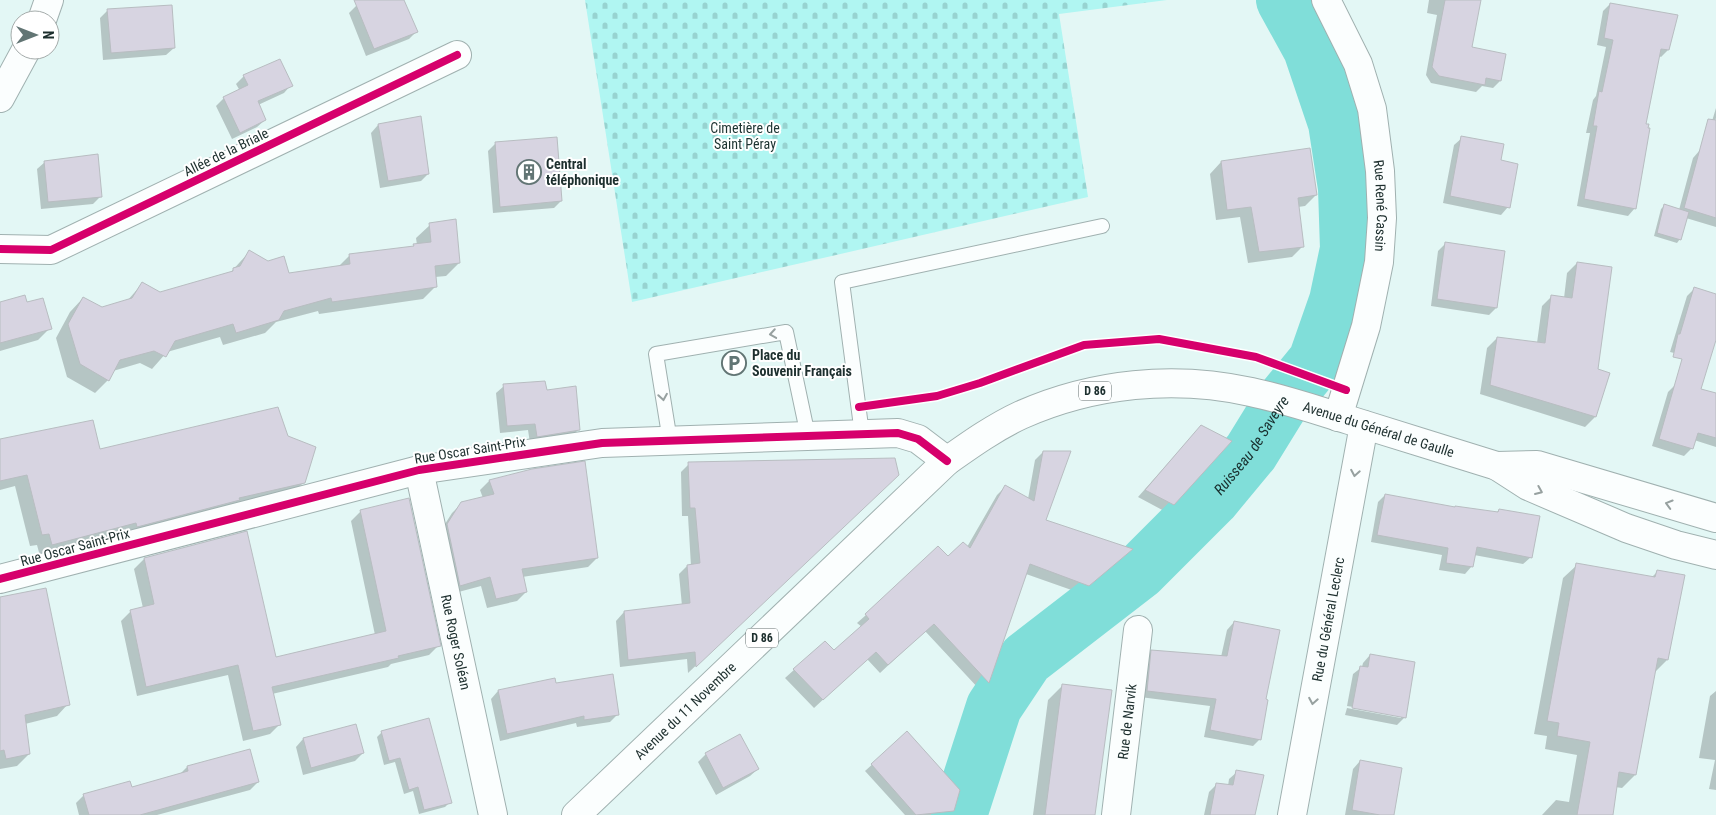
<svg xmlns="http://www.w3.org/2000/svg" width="1716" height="815" viewBox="0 0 1716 815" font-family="'Roboto Condensed',sans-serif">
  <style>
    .cemetery { fill: url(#cemetery-stones) }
    .shadow { fill: #0003 }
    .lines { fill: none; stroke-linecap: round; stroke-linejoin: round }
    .river { stroke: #80ded9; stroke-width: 56 }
    .building { fill: #d7d4e1; stroke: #b8bdc1 }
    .service-casing { stroke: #a0b1b0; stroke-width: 16 }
    .minor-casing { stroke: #a0b1b0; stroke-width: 30 }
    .tertiary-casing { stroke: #a0b1b0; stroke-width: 30 }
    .primary-casing { stroke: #a0b1b0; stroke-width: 30 }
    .service { stroke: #fbfefe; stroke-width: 14 }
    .minor { stroke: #fbfefe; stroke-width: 28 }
    .tertiary { stroke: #fbfefe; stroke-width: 28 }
    .primary { stroke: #fbfefe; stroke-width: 28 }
    .cycleway-casing { stroke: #fff; stroke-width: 11 }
    .cycleway { stroke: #d6006c; stroke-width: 8 }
    .oneway { stroke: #97a1a0 }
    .labels { text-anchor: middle; stroke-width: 4; stroke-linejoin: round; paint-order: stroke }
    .shield { fill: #fff; stroke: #616d6d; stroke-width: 1 }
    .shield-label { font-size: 12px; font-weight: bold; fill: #1d2f2e }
    .park-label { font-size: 14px; fill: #1d3432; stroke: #fff }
    .street-label { font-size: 14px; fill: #1d2f2e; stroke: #fff }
    .poi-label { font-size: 14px; font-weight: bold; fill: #1d2f2e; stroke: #fff; text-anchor: start }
    .water-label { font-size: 15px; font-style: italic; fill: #182e2d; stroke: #fff }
  </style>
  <defs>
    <pattern id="cemetery-stones" width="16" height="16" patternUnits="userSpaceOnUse" patternTransform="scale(1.25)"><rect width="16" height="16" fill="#b0f6f2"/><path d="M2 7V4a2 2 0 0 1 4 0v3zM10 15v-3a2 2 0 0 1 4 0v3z" fill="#97d3d0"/></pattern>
  </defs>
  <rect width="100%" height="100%" fill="#e3f7f5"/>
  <!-- cemetery -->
  <path class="cemetery" d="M585,0H1167L1059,14L1088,197L632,302Z"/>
  <!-- shadow -->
  <path class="shadow" d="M371,0H403L416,32L409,39L366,56L349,13L356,6Z
    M1429,0H1479L1470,48L1500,81L1493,88L1482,86L1476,92L1431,83L1426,75L1437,15L1427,13Z
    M1610,4L1668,50L1661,57L1659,56L1645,125L1635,208L1628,216L1577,206L1590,133H1586L1593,100L1596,96L1606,47L1597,45L1603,11Z
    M107,11L174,48L166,55L103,60L100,18Z
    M244,76L291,85L284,93L258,105L265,120L257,127L232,139L216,106L224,98L240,91L236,84Z
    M1716,108V118L1704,156L1716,126V227L1686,218L1680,239L1677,243L1654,236L1661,209L1664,206L1679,210L1693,158L1700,150L1703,151Z
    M378,125L428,174L421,181L380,188L371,133Z
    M1462,138L1500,161L1508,207L1501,215L1443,203L1454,145Z
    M496,143L561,201L554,208L493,213L488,151Z
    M45,162L101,196L93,204L41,209L37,169Z
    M1221,162L1316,195L1305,206L1298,207L1303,246L1292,257L1248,263L1240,217L1216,220L1210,174Z
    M430,225L459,263L446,276L435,277L436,286L423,299L319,314L318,311L276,322L265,333L223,345L220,337L167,352L152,369L140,363L113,371L108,380L95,393L67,377L56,338L70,312L83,298L102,309L127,301L142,284L160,294L230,273L250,251L288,274L338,267L350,255L412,248L417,245L416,238Z
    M1445,244L1496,308L1489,315L1431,306L1438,251Z
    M1577,263L1596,370L1609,374L1595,417L1585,427L1480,394L1487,348L1497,338L1537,343L1542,306L1552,296L1564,298L1567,273Z
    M1694,289L1716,295V336L1704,360L1670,352L1687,296Z
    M0,303L27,304L50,328L38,340L0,351Z
    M1675,385L1716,399V447L1694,440L1692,448L1684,456L1652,446L1668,392Z
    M504,386L546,391L578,430L571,437L530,443L528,430L500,433L496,393Z
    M1194,434L1173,504L1166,512L1138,497Z
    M0,440L99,451L304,482L292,494L40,556L37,545L30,546L15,486L0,490Z
    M1043,452L1045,521L1131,550L1080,593L1026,574L988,682L980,690L925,631L880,673L867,659L814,708L785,678L825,642L834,652L862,627L857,623L866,615L938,547L948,558L967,547L997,495L1006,486L1028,499L1035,460Z
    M689,464L889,483L688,673L687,659L620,667L616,621L624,612L682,606L679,574L687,566H691L688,516H682L681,472Z
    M489,481L597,558L588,567L522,577L526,592L517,601L487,608L481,586L451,594L438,535L452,513L462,503L483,498L480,490Z
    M1385,495L1454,508L1496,513L1499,510L1531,557L1523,564L1474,555L1472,566L1465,574L1439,570L1442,555L1371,542L1378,502Z
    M361,511L439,645L429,655L391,664L388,667L272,694L280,724L270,734L243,741L228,675L137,696L121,621L131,611L143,608L134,569L144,559L275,658L375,635L351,521Z
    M1577,565L1651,578L1657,572L1667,660L1654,673L1635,775L1622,788L1615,787L1611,815H1542L1556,800L1569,802L1577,755L1545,749L1547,736L1534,734L1563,578Z
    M0,598L68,704L57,716L25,724L29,754L17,766L0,769Z
    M1234,622L1265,700L1260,739L1253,746L1204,737L1210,706L1140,697L1145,658L1152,651L1221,657L1227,630Z
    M1370,655L1405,717L1397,725L1345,715L1347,708L1401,718V715L1347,706L1353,674L1362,667L1363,663Z
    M555,684L618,714L610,722L577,727L576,723L500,741L491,699L498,691Z
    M1062,686L1094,815H1033L1048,700Z
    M1716,691V790L1709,789L1715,760L1699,758L1710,696Z
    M355,725L363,753L355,761L303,775L296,747L303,739Z
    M382,732L450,802L445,807L419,814L413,791L404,794L395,762L384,765L377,737Z
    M907,733L953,810L949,815H905L865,771Z
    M739,736L758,769L750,776L716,795L698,762L706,754Z
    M1360,761L1393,815H1345L1353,769Z
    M187,767L258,782L250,790L157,815H79L76,803L84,795L131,788L179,775Z
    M1237,772L1254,815H1204L1209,792L1217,784L1228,786L1229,779Z"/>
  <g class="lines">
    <!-- river -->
    <path class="river" id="s1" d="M959,815L994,707L1026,659L1140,571L1212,499L1251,452L1280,405L1316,361L1337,301L1348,249L1346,188L1336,123L1311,49L1284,0"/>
  </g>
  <!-- building -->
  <path class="building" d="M354,0H404L418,32L374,49Z
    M1445,0H1481L1472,47L1506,54L1501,81L1486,78L1485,85L1439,76L1432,67Z
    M1610,3L1678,15L1669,50L1661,49L1646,124H1649L1648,128H1650L1636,209L1584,199L1597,126H1593L1599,91L1602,92L1613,40L1604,38Z
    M172,5L175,48L111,53L107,9Z
    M280,59L293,86L258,101L266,120L240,133L223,97L248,85L243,75Z
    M421,116L429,174L388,181L378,124Z
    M1708,119L1716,120V218L1684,208Z
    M1461,136L1504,144L1501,160L1518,164L1510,208L1450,196Z
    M557,137L562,201L500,207L495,142Z
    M1310,148L1317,195L1298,198L1304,247L1259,252L1251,207L1227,210L1221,161Z
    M98,154L102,197L48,202L44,161Z
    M1664,204L1689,212L1681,240L1657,233Z
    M456,219L460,263L435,266L437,287L332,302L331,298L284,311L279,320L236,333L233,324L175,341L166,357L154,351L120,360L109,381L80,364L68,324L83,297L102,307L132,298L142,282L160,292L233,271V268L240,266L249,250L268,261L284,256L289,273L350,264L349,254L414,246L413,244L431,242L429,223Z
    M1445,242L1505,251L1497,308L1437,299Z
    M1577,262L1612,267L1598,369L1610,373L1596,417L1490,385L1497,337L1545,343L1551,295L1572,298Z
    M1694,287L1716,294V340L1701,389L1716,393V438L1698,433L1693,449L1659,439L1682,359L1673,357L1678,334H1680Z
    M25,295L27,302L43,298L52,329L0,343V302Z
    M545,381L547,390L576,386L580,430L537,437L535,424L507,426L503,384Z
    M278,407L288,436L316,447L305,483L239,498L240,500L137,527L136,523L52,545L49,534L42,535L27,475L0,481V439L93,420L100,449Z
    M1201,425L1232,441L1174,505L1145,490Z
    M1043,451H1071L1046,520L1133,549L1089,586L1030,564L989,683L934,624L888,665L876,652L823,700L793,669L825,641L834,650L869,619L865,614L938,546L948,556L963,542L970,548L1005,485L1034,501Z
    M895,458L899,475L696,667L695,652L628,660L624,611L690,603L687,565L700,563L695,508H690L688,462Z
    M585,461L598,558L522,569L527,592L496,599L490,577L460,586L447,524L461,502L494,494L489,480L532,469Z
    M1385,494L1455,507V506L1498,512L1499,509L1540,516L1532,558L1477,547L1473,567L1446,563L1448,548L1377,535Z
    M409,498L441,646L398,656L399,658L272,687L281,725L253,731L238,665L146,687L130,610L154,604L144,558L247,531L276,657L386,631L360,510Z
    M1576,563L1655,577L1657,570L1685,575L1668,660L1658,658L1636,775L1619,772L1613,815H1577L1590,742L1557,736L1559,723L1547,721Z
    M46,588L70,705L25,715L30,754L6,759L4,750L0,751V597Z
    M1234,621L1280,630L1266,699L1268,700L1261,740L1210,730L1216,699L1147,691L1151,650L1227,656Z
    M1370,654L1415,662L1406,718L1352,708L1360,666L1368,667Z
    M613,674L619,715L584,720V716L507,734L498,690L555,678L556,683Z
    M1062,684L1112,690L1095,815H1045Z
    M429,718L452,803L424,810L418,787L409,790L400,758L389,761L381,731Z
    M356,724L364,753L311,768L303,738Z
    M907,731L960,790L954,811L916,815L871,764Z
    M740,734L759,769L723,788L705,753Z
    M250,749L259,782L140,815H89L83,794L130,781L132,787L188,771L187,766Z
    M1360,760L1402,768L1394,815H1380L1352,810Z
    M1236,770L1264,775L1255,815H1210L1216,783L1233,785Z"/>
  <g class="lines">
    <defs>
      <path id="service" d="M862,434L842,282L1102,226
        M670,441L656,354L786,332L808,436"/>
      <g id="minor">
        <path id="s2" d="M1326,0L1358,64L1372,109L1380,171L1382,218L1379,262L1366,326L1338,417"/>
        <path d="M42,20L49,0"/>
        <path d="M0,98L26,50"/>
        <path d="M0,249L51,250L457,55"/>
        <path id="s3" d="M419,470L493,815"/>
        <path id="s4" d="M1116,815L1138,630"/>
        <path id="s5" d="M1292,815L1364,425"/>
      </g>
      <path id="tertiary" d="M0,579L419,470L602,443L898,433L918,439L947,461"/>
      <g id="primary">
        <path d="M1497,466L1537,465L1716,518"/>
        <path id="s6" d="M576,815L947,461C971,444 995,427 1021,415C1093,383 1174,375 1251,392C1284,399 1316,410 1349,420C1398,435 1448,451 1497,466L1528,486L1626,528L1676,545L1716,555"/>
      </g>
    </defs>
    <!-- service casing -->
    <use href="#service" class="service-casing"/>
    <!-- minor casing -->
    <use href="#minor" class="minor-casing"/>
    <!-- tertiary casing -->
    <use href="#tertiary" class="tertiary-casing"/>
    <!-- primary casing -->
    <use href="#primary" class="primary-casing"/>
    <!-- service -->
    <use href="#service" class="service"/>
    <!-- minor -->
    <use href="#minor" class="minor"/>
    <!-- tertiary -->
    <use href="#tertiary" class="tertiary"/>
    <!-- primary -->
    <use href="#primary" class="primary"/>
    <defs>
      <path id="cycleway" d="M0,249L51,250L457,55
        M859,407L937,396L980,383L1084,345L1159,339L1256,357L1346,390
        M0,579L419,470L602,443L898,433L918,439L947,461"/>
    </defs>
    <!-- cycleway casing -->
    <use href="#cycleway" class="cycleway-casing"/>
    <!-- cycleway -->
    <use href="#cycleway" class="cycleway"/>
  </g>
  <!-- one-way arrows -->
  <defs><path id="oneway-chevron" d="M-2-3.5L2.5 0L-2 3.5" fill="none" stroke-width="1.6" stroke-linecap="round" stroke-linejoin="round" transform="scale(1.25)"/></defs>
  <g class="oneway">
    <use href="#oneway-chevron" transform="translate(773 334) rotate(171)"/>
    <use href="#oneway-chevron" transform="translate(663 397) rotate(81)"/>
    <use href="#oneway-chevron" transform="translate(1355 473) rotate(100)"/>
    <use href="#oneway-chevron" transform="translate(1539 491) rotate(23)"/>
    <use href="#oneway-chevron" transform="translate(1669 504) rotate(-164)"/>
    <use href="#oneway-chevron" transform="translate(1313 701) rotate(100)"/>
  </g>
  <!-- icons -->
  <defs>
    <symbol id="building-ring" viewBox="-11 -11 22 22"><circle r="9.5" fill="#fff" stroke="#627574" stroke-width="1.5"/><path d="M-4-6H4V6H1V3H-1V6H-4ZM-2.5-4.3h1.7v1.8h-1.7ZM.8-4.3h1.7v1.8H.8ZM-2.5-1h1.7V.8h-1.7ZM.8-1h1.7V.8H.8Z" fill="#627574"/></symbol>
    <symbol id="parking-ring" viewBox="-11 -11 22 22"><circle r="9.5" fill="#fff" stroke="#627574" stroke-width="1.5"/><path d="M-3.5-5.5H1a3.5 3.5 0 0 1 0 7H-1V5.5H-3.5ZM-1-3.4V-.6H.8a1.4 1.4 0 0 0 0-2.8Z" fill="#627574"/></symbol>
  </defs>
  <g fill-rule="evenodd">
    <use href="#building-ring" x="515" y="158" width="28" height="28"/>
    <use href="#parking-ring" x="720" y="349" width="28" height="28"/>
  </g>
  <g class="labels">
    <!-- shield labels -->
    <g class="shield">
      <rect x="1079" y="381.5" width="32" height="19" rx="4"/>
      <rect x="746" y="628.5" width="32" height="19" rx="4"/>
    </g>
    <g class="shield-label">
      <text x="1095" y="395">D 86</text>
      <text x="762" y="642">D 86</text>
    </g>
    <!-- park labels -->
    <g class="park-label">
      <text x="745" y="133">Cimetière de<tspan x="745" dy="16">Saint Péray</tspan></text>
    </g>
    <!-- street labels -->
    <g class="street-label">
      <text transform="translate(226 152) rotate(-26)" y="5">Allée de la Briale</text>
      <text dy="5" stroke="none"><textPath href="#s2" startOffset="216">Rue René Cassin</textPath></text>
      <text dy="5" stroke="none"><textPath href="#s6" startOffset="968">Avenue du Général de Gaulle</textPath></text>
      <text transform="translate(470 450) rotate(-9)" y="5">Rue Oscar Saint-Prix</text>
      <text transform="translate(75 547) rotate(-15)" y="5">Rue Oscar Saint-Prix</text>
      <text dy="5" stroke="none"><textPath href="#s5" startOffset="199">Rue du Général Leclerc</textPath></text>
      <text dy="5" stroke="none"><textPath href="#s3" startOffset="176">Rue Roger Soléan</textPath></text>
      <text dy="5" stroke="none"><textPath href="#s6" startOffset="151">Avenue du 11 Novembre</textPath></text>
      <text dy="5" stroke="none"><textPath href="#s4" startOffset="94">Rue de Narvik</textPath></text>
    </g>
    <!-- poi labels -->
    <g class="poi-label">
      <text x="546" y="169">Central<tspan x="546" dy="16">téléphonique</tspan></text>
      <text x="752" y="360">Place du<tspan x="752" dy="16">Souvenir Français</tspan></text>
    </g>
    <!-- water labels -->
    <g class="water-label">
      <text dy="5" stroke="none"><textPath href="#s1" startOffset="484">Ruisseau de Saveyre</textPath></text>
    </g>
  </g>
  <!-- north arrow -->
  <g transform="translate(35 35) rotate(90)"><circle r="24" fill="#ffffff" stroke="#a5acab"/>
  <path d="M0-4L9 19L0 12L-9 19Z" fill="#627574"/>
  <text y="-8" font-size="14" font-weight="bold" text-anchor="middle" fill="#1d2f2e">N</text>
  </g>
</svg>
